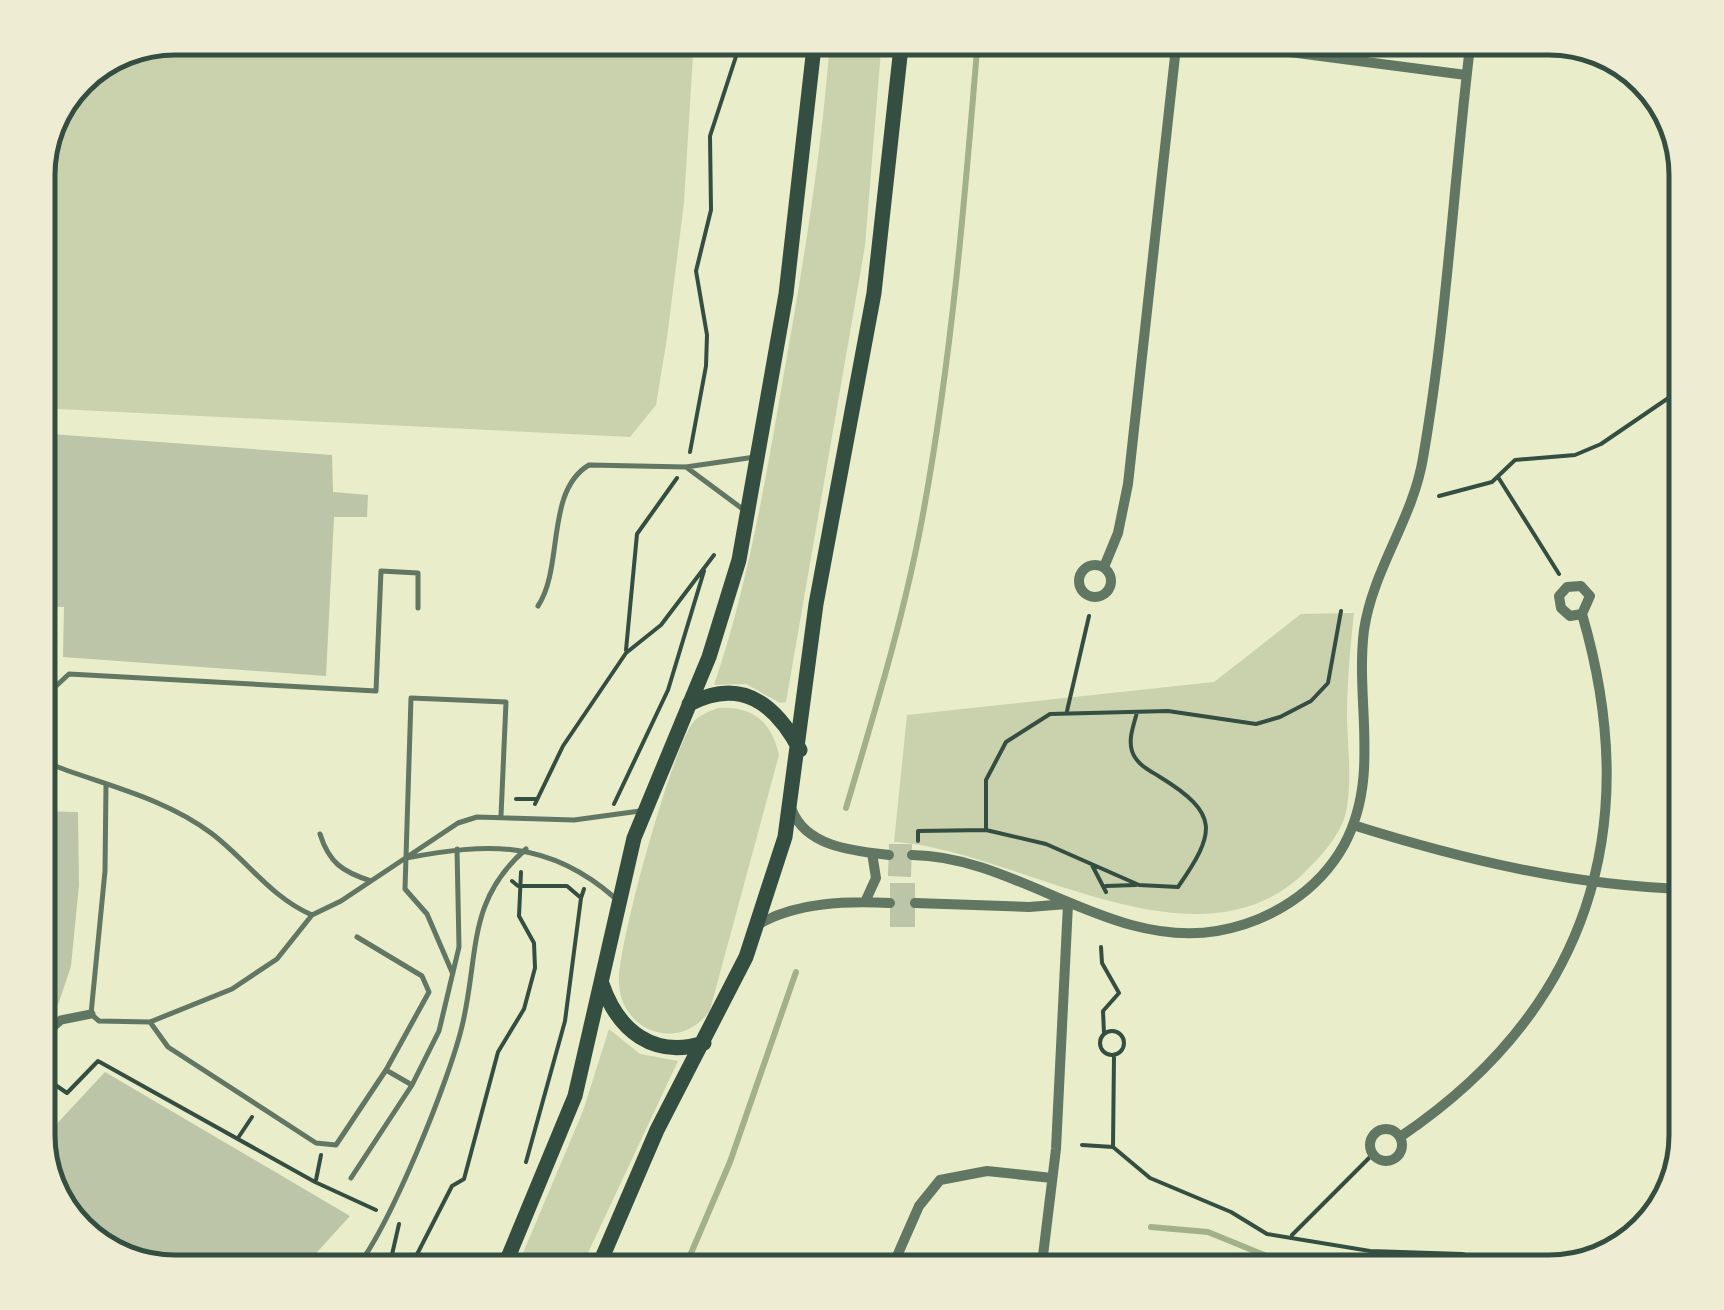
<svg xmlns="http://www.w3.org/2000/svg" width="1724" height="1310" viewBox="0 0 1724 1310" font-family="'Golos Text',sans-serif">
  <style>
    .green { fill: #cad2ad }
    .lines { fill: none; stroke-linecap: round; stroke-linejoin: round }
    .stream { stroke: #a3b18a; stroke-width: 6 }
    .building { fill: #bcc5a7 }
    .path { stroke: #344e41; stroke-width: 4 }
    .service { stroke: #617663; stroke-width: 5 }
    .pedestrian { stroke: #617663; stroke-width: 9 }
    .minor { stroke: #617663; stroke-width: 10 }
    .secondary { stroke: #344e41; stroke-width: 15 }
    .rim { fill: none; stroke: #344e41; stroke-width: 5 }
  </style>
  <rect width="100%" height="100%" fill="#e9edc9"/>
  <!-- green -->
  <path class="green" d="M175,38H694L684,203L667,338L656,405L630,437L38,408V165L84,72Z
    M830,38H882L865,246L786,702L780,703L746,684L714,685C748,585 765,483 783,379C803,265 822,153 830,38Z
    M1354,613C1350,649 1347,684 1347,720C1348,749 1352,784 1346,812C1340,837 1320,857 1303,874C1195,977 1015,849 894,842L907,715L1214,682L1301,614Z
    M718,708C752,705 772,722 779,755L710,1010C682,1053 621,1033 619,983C617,947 671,753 692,724C698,715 708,712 718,708Z
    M609,1029L640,1054L678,1061L579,1272H515L583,1111Z"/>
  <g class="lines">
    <!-- stream -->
    <path class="stream" d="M846,808C875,711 905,613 923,514C952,356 965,197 978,38
      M1151,1227L1208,1232L1306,1272
      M683,1272L730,1162L796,972"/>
  </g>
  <!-- building -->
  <path class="building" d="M38,433L332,455L333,492L368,495L367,517H334L326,676L63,657L64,607L38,606Z
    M38,811L78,812L79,885L71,966L58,1005L38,1001Z
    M889,844H912L911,877L888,876Z
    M890,883H915V927H890Z
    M105,1072L350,1216L299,1272H174L91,1244L38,1144Z"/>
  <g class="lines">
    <!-- path -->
    <path class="path" d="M690,452L706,366L707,335L696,271L711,210L710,136L742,38
      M1498,477L1559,574
      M1439,496L1492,482L1515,460L1575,455L1601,444L1686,386
      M626,650L637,534L677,478
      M1067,711L1089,616
      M516,799H536
      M535,804L563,746L626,653L661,625L714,555
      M614,804L668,690L704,571
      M986,830V780L1006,742L1050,714L1168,711L1256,724L1280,717L1311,701L1328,683L1341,611
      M918,841V831L986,830L1046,844L1139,885L1178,887C1216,832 1220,814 1160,777C1149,770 1136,764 1132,751C1128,738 1134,725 1137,712
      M1092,865L1106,892
      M512,881L518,886H567L581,898L584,889
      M1106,886L1136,885
      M1101,947L1102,963L1119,993L1103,1011L1104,1033
      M1100 1043a12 12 0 1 1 24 0a12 12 0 1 1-24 0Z
      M1114,1055L1113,1147L1150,1178L1231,1212L1267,1234L1370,1251L1462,1254L1506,1266L1565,1269
      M38,1073L67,1093L98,1061L315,1182L376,1210
      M238,1138L252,1117
      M1082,1145L1113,1147
      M526,1162L565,1021L581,898
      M316,1180L321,1155
      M1292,1235L1373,1154
      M388,1272L399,1224
      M408,1272L452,1186L464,1179L498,1052L524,1009L535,968L534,943L519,916L521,872"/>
    <!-- service -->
    <path class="service" d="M686,467L744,510
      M538,606C564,567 545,491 589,465L686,467L755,457
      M106,785L105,871L91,1014L99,1021L150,1022L232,989L277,959L312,915L341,901L458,823L477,817L574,820L640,811
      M320,834C329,863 343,872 371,881
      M406,858C488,843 548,839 615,898
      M312,915C269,896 247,860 211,833C164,798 108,786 55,766V687L69,674L376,691L381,571L418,573V608
      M452,972L427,914L405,889L411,698L506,702L501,816
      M150,1022L168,1047L316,1143L336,1145L386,1070L429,992L422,976L357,937
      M386,1070L412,1085
      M351,1178L412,1085L439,1031L459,947L457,849
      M353,1272C388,1232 451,1077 463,1022C479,952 467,900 526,849"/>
    <!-- pedestrian -->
    <path class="pedestrian" d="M38,1040L61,1020L91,1014"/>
    <!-- minor -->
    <path class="minor" d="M1182,38L1466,75
      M1079 581a16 16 0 1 1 32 0a16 16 0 1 1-32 0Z
      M1104,567L1118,533L1128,484L1177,38
      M792,810C806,847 854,851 889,855
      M1353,825C1461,859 1573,886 1686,889
      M912,855C1017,856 1109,949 1217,931C1269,922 1318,892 1344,845C1381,776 1355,703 1364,630C1373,569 1413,519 1423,458C1447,320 1454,177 1471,38
      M865,902L876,878L872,853
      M915,903L1029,907L1067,904
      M759,924C797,902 847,901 890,903
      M1370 1145a16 16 0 1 1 32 0a16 16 0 1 1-32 0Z
      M1400,1137C1588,1010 1645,829 1582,614L1590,596L1581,586L1567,587L1559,596L1561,608L1570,616L1582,614
      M890,1272L919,1206L940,1180L987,1171L1052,1178
      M1041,1272L1056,1149L1068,904"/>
    <!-- secondary -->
    <path class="secondary" d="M689,704C741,677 775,703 800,750
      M602,984C618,1031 654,1059 704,1043
      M502,1272L575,1096L634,838L709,657L739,560L786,294L815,38
      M596,1272L657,1130L746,957L785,837L816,604L874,293L902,38"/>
  </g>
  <!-- crop -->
  <path d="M0 0H1724V1310H0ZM175 55H1549A120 120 0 0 1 1669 175V1135A120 120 0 0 1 1549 1255H175A120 120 0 0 1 55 1135V175A120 120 0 0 1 175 55Z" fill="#eeecd3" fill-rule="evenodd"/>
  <path class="rim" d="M175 55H1549A120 120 0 0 1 1669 175V1135A120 120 0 0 1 1549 1255H175A120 120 0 0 1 55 1135V175A120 120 0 0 1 175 55Z"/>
</svg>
